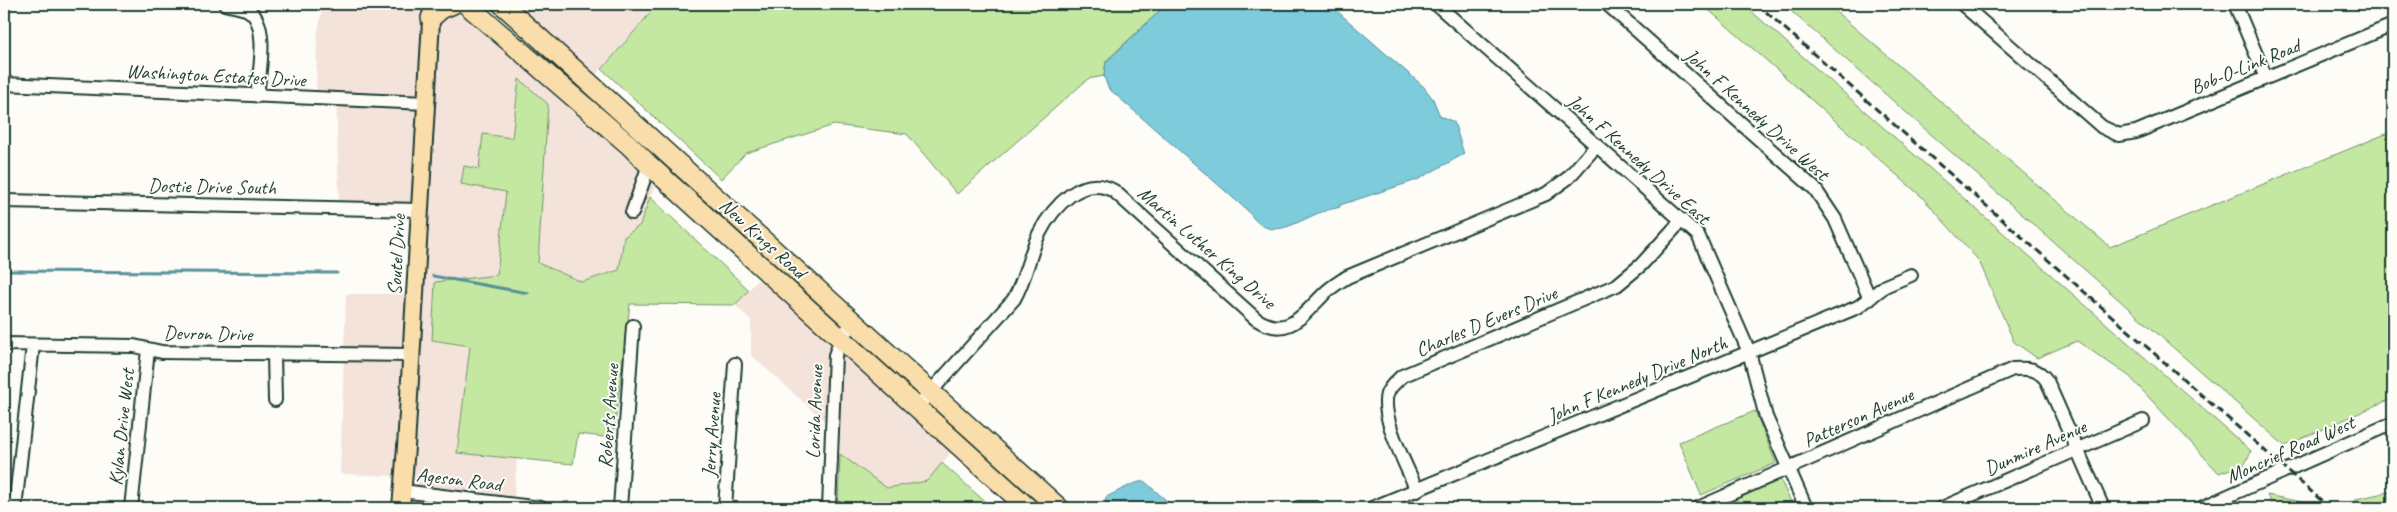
<svg xmlns="http://www.w3.org/2000/svg" width="2397" height="512" viewBox="0 0 2397 512" font-family="Caveat,sans-serif">
  <style>
    .built { fill: #f4e3da }
    .green { fill: #c4e8a2; stroke: #72926b }
    .water { fill: #7dcbdb; stroke: #579298 }
    .lines { fill: none; stroke-linecap: round; stroke-linejoin: round }
    .stream { stroke: #579298; stroke-width: 3 }
    .minor-casing { stroke: #1f3d34; stroke-width: 16 }
    .major-casing { stroke: #1f3d34; stroke-width: 20 }
    .highway-casing { stroke: #1f3d34; stroke-width: 22 }
    .minor { stroke: #fdfcf7; stroke-width: 12 }
    .major { stroke: #f9ddab; stroke-width: 16 }
    .highway { stroke: #f9ddab; stroke-width: 19 }
    .rail { stroke: #1f3d34; stroke-width: 3; stroke-dasharray: 8 4; stroke-linecap: butt }
    .labels { text-anchor: middle; stroke-width: 4; stroke-linejoin: round; paint-order: stroke }
    .street-label { font-size: 20px; fill: #1f3d34; stroke: #fdfcf7 }
  </style>
  <rect width="100%" height="100%" fill="#fdfcf7"/>
  <filter id="ink" filterUnits="userSpaceOnUse"><feTurbulence type="fractalNoise" baseFrequency=".02" numOctaves="2"/><feDisplacementMap in="SourceGraphic" scale="10" xChannelSelector="R" yChannelSelector="G"/><feConvolveMatrix kernelMatrix="1 2 1 2 8 2 1 2 1" color-interpolation-filters="sRGB"/></filter>
  <g filter="url(#ink)">
    <!-- built -->
    <path class="built" d="M323,4H423L412,205L339,203L336,94L316,92L317,38Z
      M513,4H658L594,77Z
      M456,6L658,182L650,197L640,225L624,237L619,270L582,282L538,263L548,104L518,80L512,138L479,169L464,166L462,184L506,192L497,275L435,282L432,340L470,346L457,453L517,459L513,508H410L439,29L442,17Z
      M763,274L955,448L927,481L887,488L840,454V435L751,355V320L735,305Z
      M346,294H407L395,476L340,474Z"/>
    <!-- green -->
    <path class="green" d="M658,4H1167L1106,61L1104,76L1088,79L957,194L907,134L834,125L746,153L721,179L602,69Z
      M1702,4H1743L2251,451L2245,464L2219,473L2129,376L2077,341L2037,358L2014,342L1979,261L1922,197Z
      M1783,4H1827L2110,247L2393,131V398L2285,446Z
      M519,79L548,104L538,263L582,282L619,270L624,237L640,225L650,197L749,290L735,305L630,304L613,438L578,434L573,464L457,453L470,346L432,340L435,282L497,275L506,192L461,184L464,166L479,169L483,134L512,138Z
      M1755,411L1776,463L1701,495L1679,442Z
      M840,454L887,488L927,481L942,463L992,508H838Z
      M1780,479L1794,508H1712Z
      M2393,491V508H2354L2356,499Z
      M2267,495L2306,503L2312,508H2273Z"/>
    <!-- water -->
    <path class="water" d="M1167,4H1329L1424,87L1433,99L1440,116L1454,122L1464,154L1417,180L1340,205V207C1335,209 1330,209 1325,211C1297,219 1271,247 1248,211L1108,88L1104,76L1106,62Z
      M1144,481L1175,508H1109L1105,505L1106,497C1117,492 1134,482 1144,481Z"/>
    <g class="lines">
      <!-- stream -->
      <path class="stream" d="M4,271L337,273
        M433,276L528,293"/>
      <defs>
        <path id="minor" d="M225,4C232,6 241,7 248,10C270,23 259,74 257,96
          M1436,4L1698,235L1749,352L1766,417L1806,508
          M1607,4L1815,189L1835,219L1870,299
          M1962,4L2102,127L2119,135L2136,132L2393,25
          M2235,4L2266,78
          M4,84L426,103
          M4,201L420,210
          M632,213L649,165
          M4,344L134,346L162,352L412,355
          M274,354L275,400
          M917,407L1014,299C1026,278 1029,255 1039,234C1053,207 1082,173 1114,191L1256,319C1287,339 1302,316 1322,296C1329,288 1338,283 1347,277L1546,194L1568,178L1597,145
          M402,491L541,508
          M1417,491C1408,468 1380,418 1387,394C1389,387 1397,381 1402,376L1617,285L1641,265L1682,220
          M15,508L33,345
          M131,508L148,350
          M620,508L633,326
          M725,508L735,364
          M829,508L835,355L841,339L853,321
          M1298,508H1316
          M1372,508L1858,307L1885,286L1911,275
          M1698,508L2013,369C2028,368 2038,368 2047,381L2103,508
          M1942,508L2143,421
          M2201,508L2393,423"/>
        <path id="major" d="M401,508L406,447L432,4"/>
        <path id="highway" d="M466,4L629,145L649,165L1028,508
          M502,4L1059,508
          M431,18L441,9L453,4"/>
      </defs>
      <!-- minor casing -->
      <use href="#minor" class="minor-casing"/>
      <!-- major casing -->
      <use href="#major" class="major-casing"/>
      <!-- highway casing -->
      <use href="#highway" class="highway-casing"/>
      <!-- minor -->
      <use href="#minor" class="minor"/>
      <!-- major -->
      <use href="#major" class="major"/>
      <!-- highway -->
      <use href="#highway" class="highway"/>
      <!-- rail -->
      <path class="rail" d="M1757,4L2330,508"/>
    </g>
  </g>
  <g class="labels">
    <!-- street labels -->
    <g class="street-label">
      <text transform="translate(2245 66) rotate(-22)" y="7">Bob-O-Link Road</text>
      <text transform="translate(216 75) rotate(3)" y="7">Washington Estates Drive</text>
      <text transform="translate(1757 114) rotate(42)" y="7">John F Kennedy Drive West</text>
      <text transform="translate(1639 159) rotate(42)" y="7">John F Kennedy Drive East</text>
      <text transform="translate(212 186) rotate(1)" y="7">Dostie Drive South</text>
      <text transform="translate(763 238) rotate(42)" y="7">New Kings Road</text>
      <text transform="translate(1207 247) rotate(41)" y="7">Martin Luther King Drive</text>
      <text transform="translate(396 255) rotate(-87)" y="7">Soutel Drive</text>
      <text transform="translate(1486 321) rotate(-23)" y="7">Charles D Evers Drive</text>
      <text transform="translate(208 333) rotate(1)" y="7">Devron Drive</text>
      <text transform="translate(1637 379) rotate(-23)" y="7">John F Kennedy Drive North</text>
      <text transform="translate(814 412) rotate(-88)" y="7">Lorida Avenue</text>
      <text transform="translate(608 416) rotate(-86)" y="7">Roberts Avenue</text>
      <text transform="translate(1858 417) rotate(-24)" y="7">Patterson Avenue</text>
      <text transform="translate(121 427) rotate(-84)" y="7">Kylan Drive West</text>
      <text transform="translate(711 435) rotate(-86)" y="7">Jerry Avenue</text>
      <text transform="translate(2035 447) rotate(-24)" y="7">Dunmire Avenue</text>
      <text transform="translate(2290 449) rotate(-24)" y="7">Moncrief Road West</text>
      <text transform="translate(459 479) rotate(7)" y="7">Ageson Road</text>
    </g>
  </g>
  <!-- margin -->
  <rect width="2397" height="512" fill="none" stroke="#fdfcf7" stroke-width="20"/>
  <rect x="10" y="10" width="2377" height="492" fill="none" stroke="#1f3d34" stroke-width="2" filter="url(#ink)"/>
</svg>
